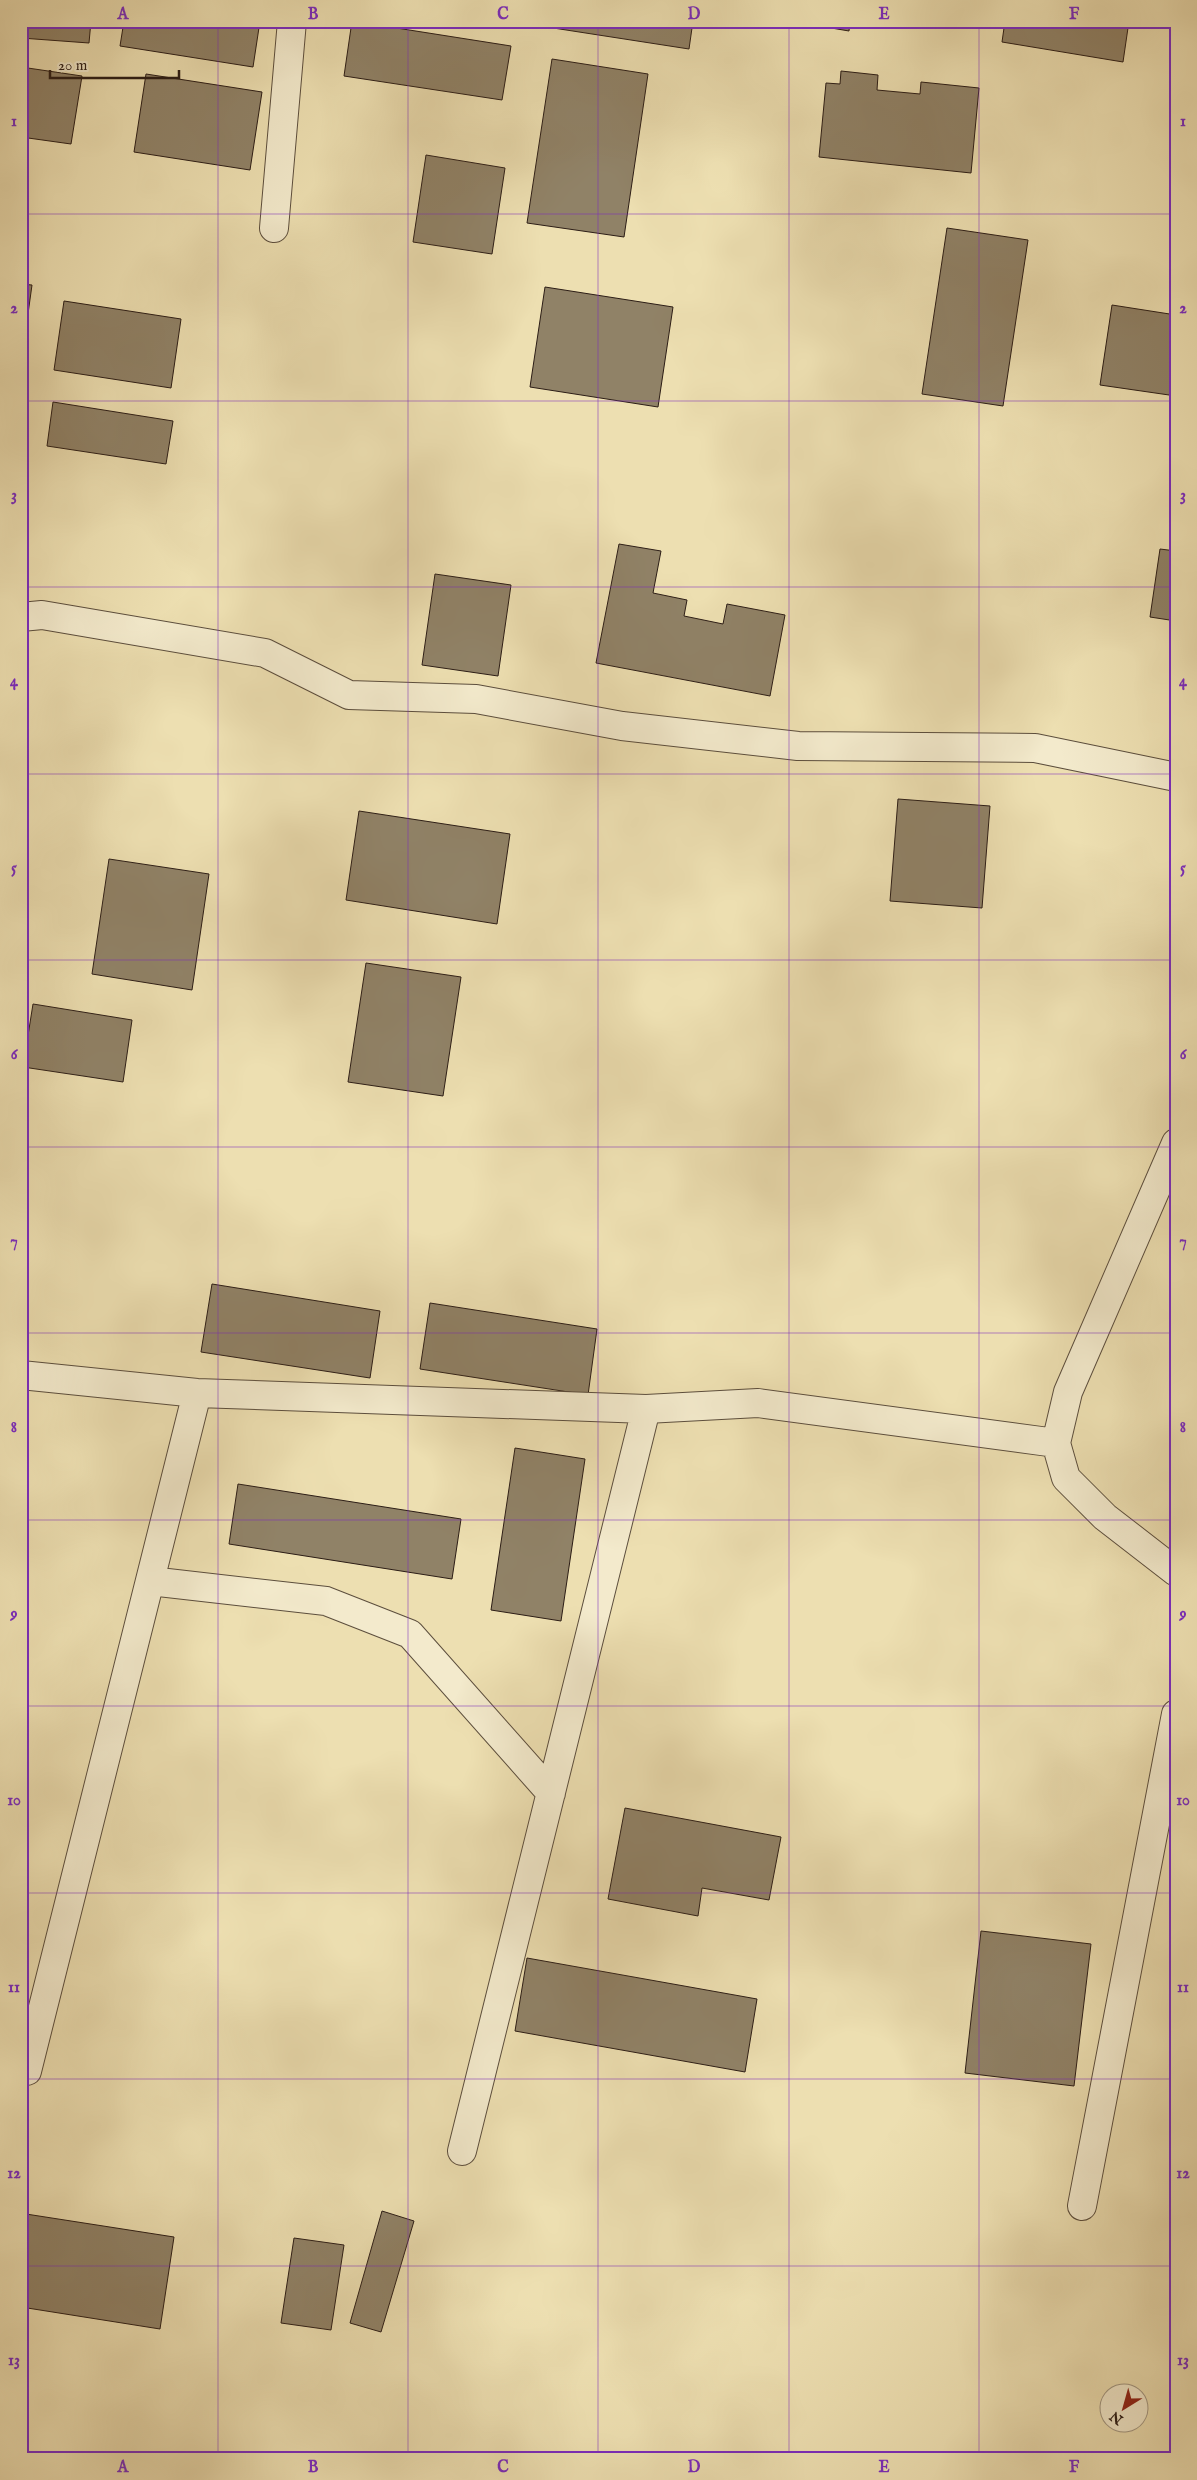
<svg xmlns="http://www.w3.org/2000/svg" width="1197" height="2480" viewBox="0 0 1197 2480" font-family="'IM FELL English',serif">
  <style>
    .building { fill: #908267; stroke: #2c1d16 }
    .lines { fill: none; stroke-linecap: round; stroke-linejoin: round }
    .minor-casing { stroke: #5c4e3d; stroke-width: 30 }
    .minor { stroke: #f3eacc; stroke-width: 28 }
    .grid { fill: none; stroke: #7b2cbf; stroke-width: 1; stroke-opacity: 0.55 }
    .neatline { fill: none; stroke: #7b2cbf; stroke-width: 2 }
    .grid-label { font-size: 16px; text-anchor: middle; font-weight: bold; fill: #7b2cbf }
  </style>
  <rect width="100%" height="100%" fill="#eddfb1"/>
  <filter id="stains"><feTurbulence type="fractalNoise" baseFrequency=".004" numOctaves="4"/><feColorMatrix values="0 0 0 0 .2 0 0 0 0 .09 0 0 0 0 .02 0 0 0 .5 -.17"/></filter>
  <radialGradient id="worn" r=".72"><stop offset=".6" stop-color="#630" stop-opacity="0"/><stop offset="1" stop-color="#630" stop-opacity=".3"/></radialGradient>
  <!-- building -->
  <path class="building" d="M21,21H91L89,43L21,38Z
    M124,21H260L253,67L120,46Z
    M352,21L511,46L502,100L344,76Z
    M521,21H693L689,49L521,23Z
    M790,21H850L849,31Z
    M1005,21H1129L1123,62L1002,42Z
    M552,59L648,74L624,237L527,223Z
    M21,67L82,76L71,144L21,137Z
    M841,71L878,75L877,90L920,94L921,82L979,88L971,173L819,157L826,83L840,84Z
    M146,74L262,92L250,170L134,152Z
    M426,155L505,168L492,254L413,242Z
    M947,228L1028,240L1003,406L922,394Z
    M21,284L32,285L22,357H21Z
    M545,287L673,307L658,407L530,387Z
    M64,301L181,319L171,388L54,370Z
    M1112,305L1176,315V396L1100,385Z
    M53,402L173,421L166,464L47,446Z
    M619,544L661,551L653,593L687,600L684,616L723,624L727,604L785,615L770,696L596,663Z
    M1160,549L1176,551V621L1150,617Z
    M435,574L511,585L498,676L422,665Z
    M898,799L990,806L982,908L890,901Z
    M359,811L510,834L497,924L346,900Z
    M109,859L209,874L192,990L92,974Z
    M366,963L461,977L443,1096L348,1082Z
    M33,1004L132,1020L123,1082L23,1067Z
    M212,1284L380,1311L370,1378L201,1352Z
    M430,1303L597,1329L588,1395L420,1369Z
    M515,1448L585,1459L561,1621L491,1610Z
    M238,1484L461,1519L452,1579L229,1544Z
    M625,1808L781,1837L769,1900L702,1888L698,1916L608,1899Z
    M981,1931L1091,1944L1074,2086L965,2073Z
    M527,1958L757,1999L745,2072L515,2031Z
    M382,2211L414,2221L381,2332L350,2323Z
    M26,2214L174,2237L160,2329L21,2307V2248Z
    M294,2238L344,2245L331,2330L281,2323Z"/>
  <g class="lines">
    <defs>
      <path id="minor" d="M274,228L292,21
        M21,617L42,615L265,653L349,695L476,699L622,726L798,746L1035,748L1176,777
        M1176,1143L1068,1392L1056,1443L1066,1478L1105,1517L1176,1572
        M21,1375L197,1393L646,1409L462,2151
        M646,1409L758,1403L1056,1443
        M150,1581L326,1601L410,1634L551,1793
        M27,2071L197,1393
        M1082,2206L1176,1714"/>
    </defs>
    <!-- minor casing -->
    <use href="#minor" class="minor-casing"/>
    <!-- minor -->
    <use href="#minor" class="minor"/>
  </g>
  <!-- grid -->
  <path class="grid" d="M218,21V2459M408,21V2459M598,21V2459M789,21V2459M979,21V2459M21,214H1176M21,401H1176M21,587H1176M21,774H1176M21,960H1176M21,1147H1176M21,1333H1176M21,1520H1176M21,1706H1176M21,1893H1176M21,2079H1176M21,2266H1176"/>
  <!-- margin -->
  <rect width="1197" height="2480" fill="none" stroke="#eddfb1" stroke-width="55"/>
  <!-- north arrow -->
  <g transform="translate(1124 2408) rotate(217)"><circle r="24" fill="#f3eacc" stroke="#a39883"/>
  <path d="M0-4L9 19L0 12L-9 19Z" fill="#8f2418"/>
  <text y="-8" font-size="14" font-weight="bold" text-anchor="middle" fill="#2c1d16">N</text>
  </g>
  <!-- scale -->
  <path d="M50 70v8h129v-8" fill="none" stroke="#2c1d16" stroke-width="2.5"/>
  <text x="58" y="70" font-size="15" fill="#2c1d16" stroke="#f3eacc" stroke-width="4" paint-order="stroke">20 m</text>
  <rect x="28" y="28" width="1142" height="2424" class="neatline"/>
  <g class="grid-label">
    <text x="123" y="19">A</text>
    <text x="313" y="19">B</text>
    <text x="503" y="19">C</text>
    <text x="694" y="19">D</text>
    <text x="884" y="19">E</text>
    <text x="1074" y="19">F</text>
    <text x="14" y="126">1</text>
    <text x="1183" y="126">1</text>
    <text x="14" y="313">2</text>
    <text x="1183" y="313">2</text>
    <text x="14" y="500">3</text>
    <text x="1183" y="500">3</text>
    <text x="14" y="686">4</text>
    <text x="1183" y="686">4</text>
    <text x="14" y="873">5</text>
    <text x="1183" y="873">5</text>
    <text x="14" y="1059">6</text>
    <text x="1183" y="1059">6</text>
    <text x="14" y="1246">7</text>
    <text x="1183" y="1246">7</text>
    <text x="14" y="1432">8</text>
    <text x="1183" y="1432">8</text>
    <text x="14" y="1619">9</text>
    <text x="1183" y="1619">9</text>
    <text x="14" y="1805">10</text>
    <text x="1183" y="1805">10</text>
    <text x="14" y="1992">11</text>
    <text x="1183" y="1992">11</text>
    <text x="14" y="2178">12</text>
    <text x="1183" y="2178">12</text>
    <text x="14" y="2365">13</text>
    <text x="1183" y="2365">13</text>
    <text x="123" y="2472">A</text>
    <text x="313" y="2472">B</text>
    <text x="503" y="2472">C</text>
    <text x="694" y="2472">D</text>
    <text x="884" y="2472">E</text>
    <text x="1074" y="2472">F</text>
  </g>
  <rect width="100%" height="100%" filter="url(#stains)"/>
  <rect width="100%" height="100%" fill="url(#worn)"/>
</svg>
